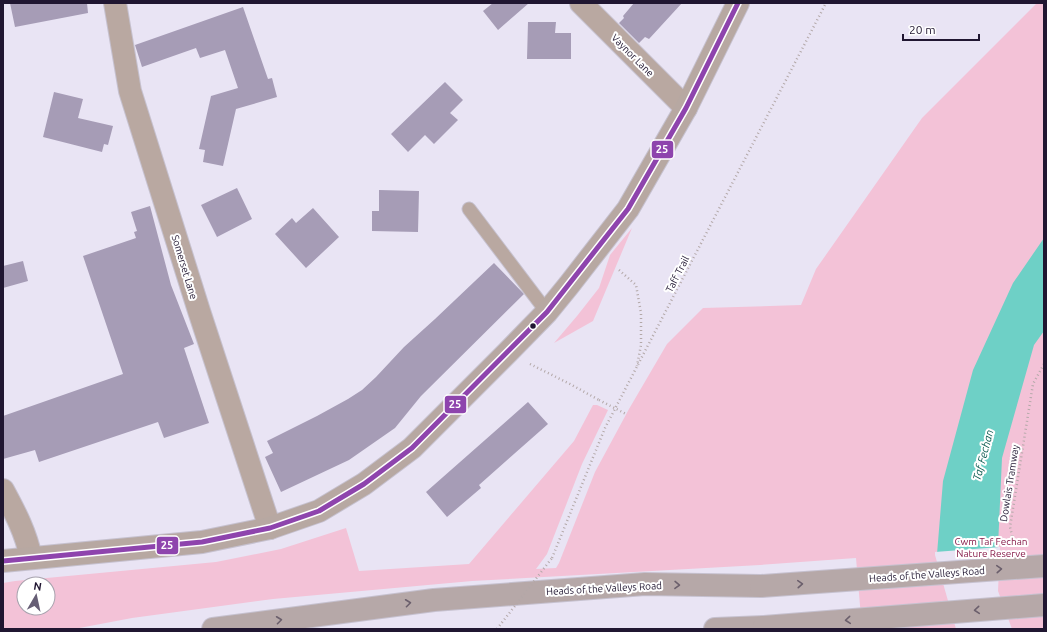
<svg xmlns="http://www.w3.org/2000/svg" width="1047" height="632" viewBox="0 0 1047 632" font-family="Ubuntu,sans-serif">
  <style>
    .green { fill: #f3c2d7; fill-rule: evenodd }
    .water { fill: #6ed0c6 }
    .pier { fill: #e9e4f4 }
    .building { fill: #a69cb6 }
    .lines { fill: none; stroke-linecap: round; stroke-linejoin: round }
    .lane-casing { stroke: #c6c1cf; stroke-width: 15 }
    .street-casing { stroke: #c6c1cf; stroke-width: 24 }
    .secondary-casing { stroke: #c6c1cf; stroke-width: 24 }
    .highway-casing { stroke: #c6c1cf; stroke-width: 24 }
    .path { stroke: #b3a8a8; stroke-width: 2.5; stroke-dasharray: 1 3; stroke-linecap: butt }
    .lane { stroke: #b9a8a1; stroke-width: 13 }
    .street { stroke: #b9a8a1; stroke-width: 22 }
    .secondary { stroke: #b7a8a2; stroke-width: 22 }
    .highway { stroke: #b6a8a8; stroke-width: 22 }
    .highway-bridge-casing { stroke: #c6c1cf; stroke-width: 24; stroke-linecap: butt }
    .path-bridge { stroke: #b3a8a8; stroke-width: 2.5; stroke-dasharray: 1 3; stroke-linecap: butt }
    .highway-bridge { stroke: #b6a8a8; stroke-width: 22 }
    .bus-1-casing { stroke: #fff; stroke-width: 8 }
    .bus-1 { stroke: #8e44ad; stroke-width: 5 }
    .oneway { stroke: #6b5f6c }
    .bus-dot { fill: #201631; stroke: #fff; stroke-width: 1.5 }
    .labels { text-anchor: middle; stroke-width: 4; stroke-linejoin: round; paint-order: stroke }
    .street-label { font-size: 10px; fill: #201631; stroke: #fff }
    .park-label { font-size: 10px; fill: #871b4a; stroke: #fff }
    .water-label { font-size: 11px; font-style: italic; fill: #0d5c51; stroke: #fff }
    .line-badge { stroke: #fff; stroke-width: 1.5 }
    .badge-label { font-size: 11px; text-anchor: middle; font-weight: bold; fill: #fff }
  </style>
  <rect width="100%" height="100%" fill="#e9e4f4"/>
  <!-- green -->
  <path class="green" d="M1037,3H1044V629H862L856,558L760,565L472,581L273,599L132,618L74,629H3V583L15,581L216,562L281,549L346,528L359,571L469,564L574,441L593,405H597L608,410L582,464L547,554L536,569L556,568L559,563L595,472L629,409L667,344L703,308L801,305L816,269L922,118ZM24,584H48V608H24Z
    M632,228L593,321L554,343L577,316L599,288L610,255Z"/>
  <!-- water -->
  <path class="water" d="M1044,238V331L1034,345L1002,458L996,591L937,554L943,481L973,370L1013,283Z"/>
  <!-- pier -->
  <path class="pier" d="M1000,547L998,591L1012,629H956L935,555V552Z"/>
  <!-- building -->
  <path class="building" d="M10,3H87L88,13L15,27Z
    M493,3H529L498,30L483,11Z
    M634,3H682L649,39L645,37L639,43L619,23L624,18L623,16Z
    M243,7L268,79L272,78L277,97L236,109L223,166L203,162L205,150L199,149L211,96L238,88L225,50L200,58L196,48L142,67L135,45Z
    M528,22H556L555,33H571V59H527Z
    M445,82L463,100L450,113L458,120L434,144L425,135L408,152L391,134Z
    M54,92L83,99L78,118L113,126L108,145L104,144L102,152L43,137Z
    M237,188L252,219L217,237L201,205Z
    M379,190L419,191L418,232L372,231V211H379Z
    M150,206L171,285L194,344L184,348L209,423L164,438L158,422L39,462L35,450L3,459V416L123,374L83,256L136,238L134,232L137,231L131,212Z
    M313,208L339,237L306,268L275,234L292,218L296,223Z
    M23,261L28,281L3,288V266Z
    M494,263L524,294L421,396L395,428L349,460L281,492L265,457L273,453L267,441L317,416L348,399L362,390L376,377L404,347L435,319Z
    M528,402L548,424L479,485L481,488L447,517L426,492Z"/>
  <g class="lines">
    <defs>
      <path id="lane" d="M469,209L547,312"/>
      <path id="street" d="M115,3L130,91L199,311L270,528
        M581,3L686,108
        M3,490C15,512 26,533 31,558"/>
      <path id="secondary" d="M3,561L202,542L270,528L319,511L364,484L412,448L508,352L547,312L569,285L628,209L686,108L738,3"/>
      <path id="highway" d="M213,629L434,600L645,584L761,586
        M715,629L764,627"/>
    </defs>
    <!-- lane casing -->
    <use href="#lane" class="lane-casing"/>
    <!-- street casing -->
    <use href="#street" class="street-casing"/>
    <!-- secondary casing -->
    <use href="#secondary" class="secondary-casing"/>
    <!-- highway casing -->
    <use href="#highway" class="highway-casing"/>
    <!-- path -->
    <path class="path" d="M619,270L636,285L641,313V345L637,366
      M530,364L570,384L599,400
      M1014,544L1010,527L1033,384L1044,364
      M552,558L605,428L826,3"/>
    <!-- lane -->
    <use href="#lane" class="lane"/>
    <!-- street -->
    <use href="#street" class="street"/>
    <!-- secondary -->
    <use href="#secondary" class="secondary"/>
    <!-- highway -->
    <use href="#highway" class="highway"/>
    <defs>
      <path id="highway-bridge" d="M761,586L1044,566
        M764,627L1044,605"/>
    </defs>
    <!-- highway-bridge casing -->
    <use href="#highway-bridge" class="highway-bridge-casing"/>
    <!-- path-bridge -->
    <path class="path-bridge" d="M599,400L626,414
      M497,629L552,558"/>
    <!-- highway-bridge -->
    <use href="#highway-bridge" class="highway-bridge"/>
    <defs>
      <path id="bus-1" d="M3,561L202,542L270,528L319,511L364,484L412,448L547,312L628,209L686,108L738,3"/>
    </defs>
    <!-- bus-1 casing -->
    <use href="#bus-1" class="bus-1-casing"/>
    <!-- bus-1 -->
    <use href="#bus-1" class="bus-1"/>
  </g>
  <!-- one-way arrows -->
  <defs><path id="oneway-chevron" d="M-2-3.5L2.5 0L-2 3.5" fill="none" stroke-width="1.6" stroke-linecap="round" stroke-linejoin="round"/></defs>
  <g class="oneway">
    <use href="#oneway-chevron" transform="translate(999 569) rotate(-4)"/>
    <use href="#oneway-chevron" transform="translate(800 584) rotate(-4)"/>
    <use href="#oneway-chevron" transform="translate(677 585) rotate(1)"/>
    <use href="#oneway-chevron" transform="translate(408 603) rotate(-7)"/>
    <use href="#oneway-chevron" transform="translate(977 610) rotate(175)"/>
    <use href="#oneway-chevron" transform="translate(279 620) rotate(-7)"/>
    <use href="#oneway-chevron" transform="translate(848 620) rotate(175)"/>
  </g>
  <!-- markers -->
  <circle class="bus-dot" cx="533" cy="326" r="3.5"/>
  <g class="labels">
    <!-- street labels -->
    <g class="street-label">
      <text transform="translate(633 55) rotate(45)" y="4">Vaynor Lane</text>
      <text transform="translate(185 267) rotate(73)" y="4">Somerset Lane</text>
      <text transform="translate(677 274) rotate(-63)" y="4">Taff Trail</text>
      <text transform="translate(1009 483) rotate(-81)" y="4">Dowlais Tramway</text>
      <text transform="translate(927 574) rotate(-4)" y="4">Heads of the Valleys Road</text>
      <text transform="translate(604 588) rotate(-3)" y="4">Heads of the Valleys Road</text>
    </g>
    <!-- park labels -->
    <g class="park-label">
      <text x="991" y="545">Cwm Taf Fechan<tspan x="991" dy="12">Nature Reserve</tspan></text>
    </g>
    <!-- water labels -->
    <g class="water-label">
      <text transform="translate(983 455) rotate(-75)" y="4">Taf Fechan</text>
    </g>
  </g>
  <g class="line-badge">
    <rect x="651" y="140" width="23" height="19" rx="4" fill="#8e44ad"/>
    <rect x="444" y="395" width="23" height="19" rx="4" fill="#8e44ad"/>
    <rect x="156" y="536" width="23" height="19" rx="4" fill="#8e44ad"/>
  </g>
  <g class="badge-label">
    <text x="662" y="153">25</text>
    <text x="455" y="408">25</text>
    <text x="167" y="549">25</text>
  </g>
  <!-- border -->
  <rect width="1047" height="632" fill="none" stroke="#201631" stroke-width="8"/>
  <!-- north arrow -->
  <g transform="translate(36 596) rotate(9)"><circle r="19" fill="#ffffff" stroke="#a6a2ad"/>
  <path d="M0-3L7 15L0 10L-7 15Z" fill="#665e75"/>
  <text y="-6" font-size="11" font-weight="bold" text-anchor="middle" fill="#201631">N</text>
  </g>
  <!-- scale -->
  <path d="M903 34v6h76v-6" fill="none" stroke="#201631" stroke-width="2"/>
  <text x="909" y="34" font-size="12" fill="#201631" stroke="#ffffff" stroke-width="3" paint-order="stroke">20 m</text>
</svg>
